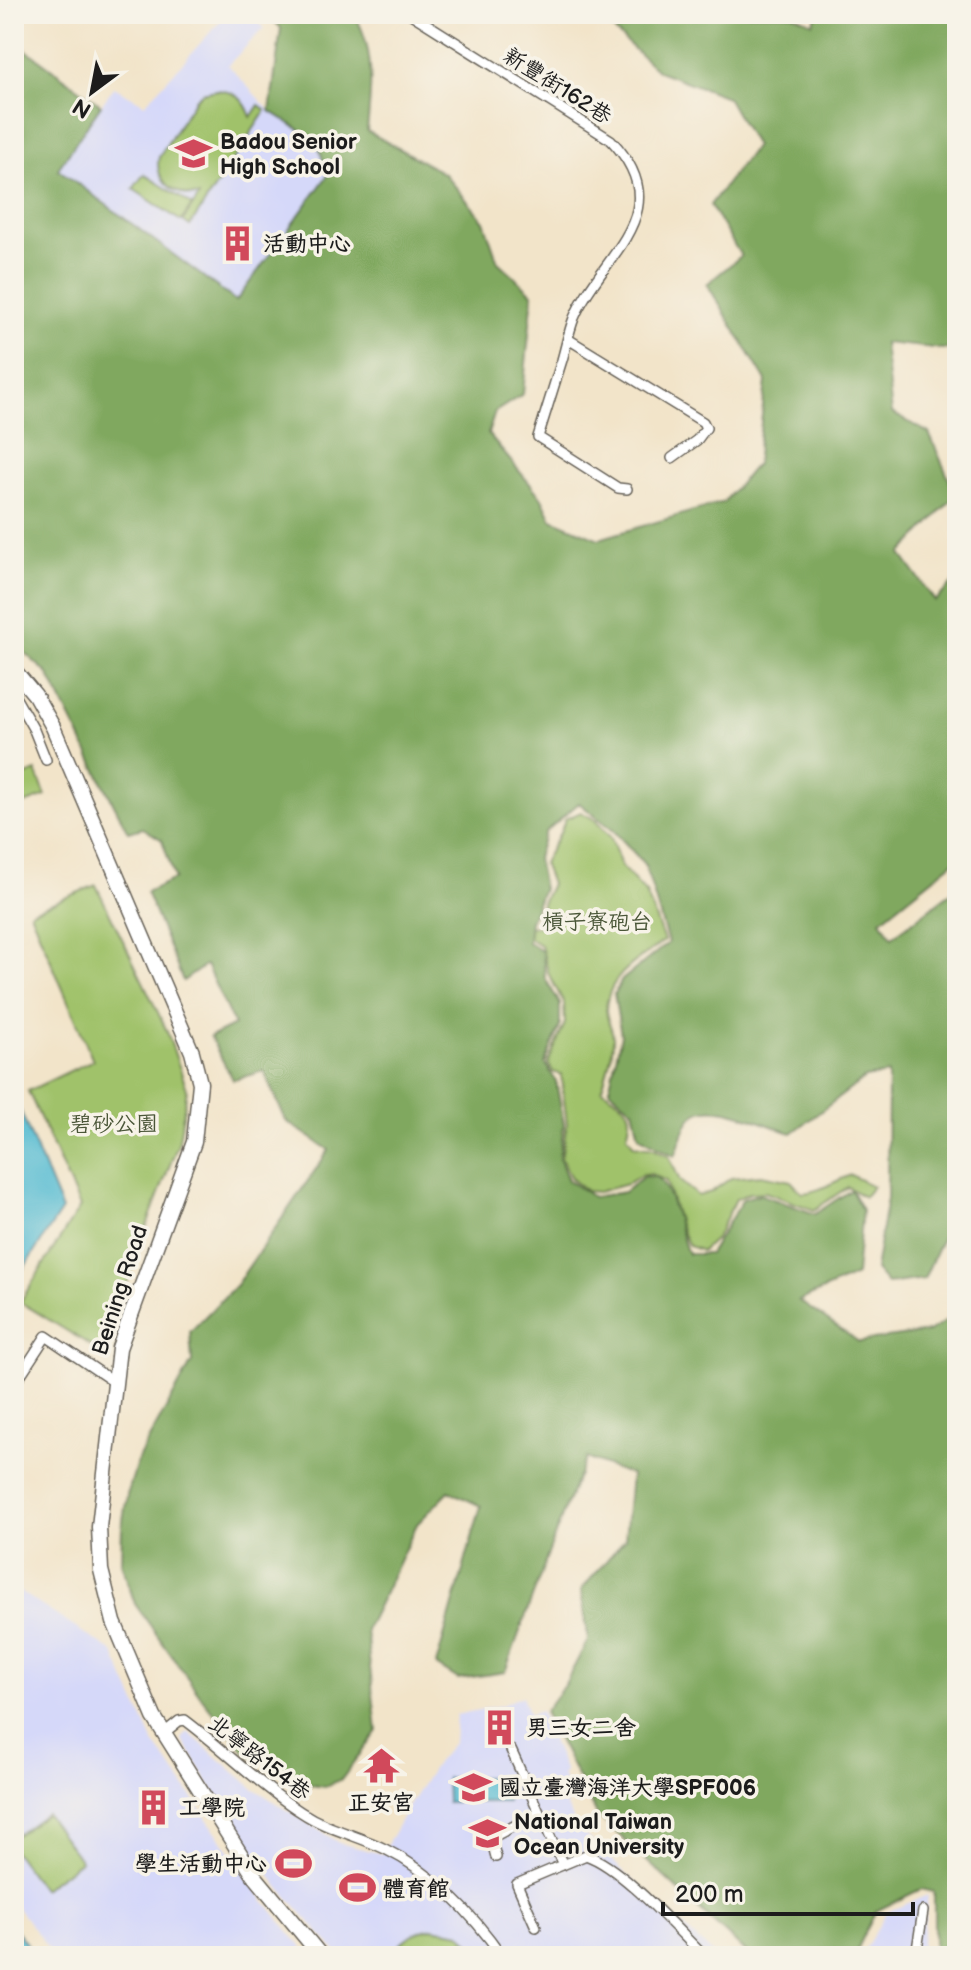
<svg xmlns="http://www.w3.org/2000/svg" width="971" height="1970" viewBox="0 0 971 1970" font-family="'Balsamiq Sans','LXGW WenKai TC',sans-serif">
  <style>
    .built { fill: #d5d8f9 }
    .green { fill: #a0c26b; stroke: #5e6f44; stroke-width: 2 }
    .forest { fill: #80a85f; stroke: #4e623e; stroke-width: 2 }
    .water { fill: #54bbd2; stroke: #386c77; stroke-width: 2 }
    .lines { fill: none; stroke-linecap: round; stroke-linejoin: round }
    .street-casing { stroke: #676259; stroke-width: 12 }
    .primary-casing { stroke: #676259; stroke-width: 17 }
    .street { stroke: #fff; stroke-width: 9 }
    .primary { stroke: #fff; stroke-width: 14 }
    .labels { text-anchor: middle; stroke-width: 7; stroke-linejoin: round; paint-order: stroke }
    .street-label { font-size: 22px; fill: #1c1c1c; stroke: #f7f3e8 }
    .poi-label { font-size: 22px; font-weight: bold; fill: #1c1c1c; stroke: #f7f3e8; text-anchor: start }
    .park-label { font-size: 22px; fill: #4a5638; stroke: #f7f3e8 }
  </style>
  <rect width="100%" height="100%" fill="#f7f3e8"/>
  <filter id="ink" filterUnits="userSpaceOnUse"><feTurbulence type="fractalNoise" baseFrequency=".0125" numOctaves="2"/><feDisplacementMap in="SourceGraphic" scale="16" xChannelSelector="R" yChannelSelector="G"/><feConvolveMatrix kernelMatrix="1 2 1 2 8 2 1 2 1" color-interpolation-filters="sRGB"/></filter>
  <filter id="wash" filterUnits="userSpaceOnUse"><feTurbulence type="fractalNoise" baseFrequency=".006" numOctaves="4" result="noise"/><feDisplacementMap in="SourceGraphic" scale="32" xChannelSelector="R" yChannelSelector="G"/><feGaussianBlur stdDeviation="1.8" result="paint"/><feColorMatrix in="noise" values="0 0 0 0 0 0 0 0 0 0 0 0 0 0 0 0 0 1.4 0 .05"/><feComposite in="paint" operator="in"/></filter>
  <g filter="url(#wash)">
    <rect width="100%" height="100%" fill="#f2e4c9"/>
    <!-- built -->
    <path class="built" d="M227,14H250L264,28L228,65L270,111L316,140L328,175L236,301L57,168L114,87L145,104Z
      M14,1588L113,1652L153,1741L262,1898L309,1956H54L14,1903Z
      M522,1696L529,1715L540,1711L565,1772L562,1775L570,1796L565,1799L566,1804L575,1826L715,1956H340L280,1888L245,1842L182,1739L188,1732L253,1788L339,1843L382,1854L407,1809L436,1763L454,1742L456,1715L502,1705Z
      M928,1895L920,1956H861L887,1912Z"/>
    <!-- green -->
    <path class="green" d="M216,90C235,91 245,99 251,117L259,105L266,110L190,226L183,221L199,196C178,197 153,181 159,157L196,98L202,93Z
      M144,174L192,205L181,221L133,189Z
      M36,771L46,796L14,808V780Z
      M581,812L595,820L611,838L621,866L646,893L664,941C639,959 607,976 606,1010C606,1021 614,1029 613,1040C613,1056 606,1073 602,1089C624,1105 636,1106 627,1135L634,1145L654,1148L669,1156L680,1181L698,1196L711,1192L731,1178L761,1175L791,1181L802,1193C820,1192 834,1181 851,1175L873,1186L864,1197L848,1187L814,1210L765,1192L750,1193L736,1199L716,1238L702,1251L689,1246L680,1228L666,1181L651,1174H643L627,1184L598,1192L586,1191L571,1178L561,1158L567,1124L561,1075L553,1072L548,1063L565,1023L564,1003L549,975L541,946L523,934L488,928L541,926L542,903L551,884L543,863L561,831L565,819Z
      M96,885L166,1029L187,1089L179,1141L146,1228L103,1353L20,1302L80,1207L28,1091L93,1060L30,912Z
      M46,1814L81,1861L42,1889L14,1851V1837Z
      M433,1928L461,1933L481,1956H390C402,1939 412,1932 433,1928Z"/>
    <!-- forest -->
    <path class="forest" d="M267,14H354C376,49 371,91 367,131L445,174L484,221L498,262L533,294L523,394L495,412L488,434L542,498L552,519L599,539L724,502L756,464L766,381L707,284L741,256L710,205L755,146L727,97L658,71L596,14H792L813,23L817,14H957V343L953,350L884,343L892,413L929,433L956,495L901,554L935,601L957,579V642L946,646L957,683V859L881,920L892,937L957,888V1204L924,1279L887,1284L875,1270L887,1198L888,1074L865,1078L792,1133C768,1127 713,1096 693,1116C684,1125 680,1145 675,1156L639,1136L633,1109L609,1089L621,1035L614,994L622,980L668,943L645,865L615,832L579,803L545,832L537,858L543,889L530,921L528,942L543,952L545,978L560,1004V1026L545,1063L556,1081L564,1125L559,1158L568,1180L593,1197L624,1192L644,1176C648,1176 653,1176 657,1178C670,1183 681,1238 688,1254H709L743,1199L759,1194L815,1214L851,1190L862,1210L856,1275L799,1301L859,1342L928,1332L957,1314V1956H934V1892L921,1889L876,1911L854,1956H750L597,1815L544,1712L565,1684L588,1640L581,1590L625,1539L631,1475L586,1458L566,1505L505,1672L458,1679L436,1665L481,1506L449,1491L417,1524L366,1630L377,1731L342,1779L324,1787L305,1784L273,1765L246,1754L204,1701L135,1604L121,1562L122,1526L127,1495L139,1457L192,1362L190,1332L236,1285L329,1150L286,1121L264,1071L233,1080L210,1037L234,1025L206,965L183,981L146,892L175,879L162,840L143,828L128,832L48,674L14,643V41L101,105L58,169L236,301L328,175L316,140L270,111L281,28Z"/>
    <!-- water -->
    <path class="water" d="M14,1096L62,1210L14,1283Z
      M507,1777V1802H447L446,1778Z
      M14,1928L36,1956H14Z"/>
  </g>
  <g filter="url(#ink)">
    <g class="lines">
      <defs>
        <path id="street" d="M411,14L611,140C680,213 601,254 574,318C569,331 566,346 562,360C554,385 546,411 538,437L618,488L627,489
          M568,339L703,422L706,428L697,440L672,458
          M14,695L34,730L46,760
          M14,1385L46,1336L114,1382
          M164,1733L179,1721L185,1720C225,1750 259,1785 301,1812C328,1830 357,1835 385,1849C432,1872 473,1914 502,1956
          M511,1750L563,1865
          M496,1857L491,1838L539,1813
          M536,1927L517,1884L586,1855C623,1868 675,1928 704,1956
          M916,1956L923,1911"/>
        <path id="primary" d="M14,670L35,695L53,727L192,1052L200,1083L194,1142L119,1348L99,1527L101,1570L114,1622L154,1717L253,1874L321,1956"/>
      </defs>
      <!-- street casing -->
      <use href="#street" class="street-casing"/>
      <!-- primary casing -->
      <use href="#primary" class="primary-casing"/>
      <!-- street -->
      <use href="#street" class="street"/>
      <!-- primary -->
      <use href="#primary" class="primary"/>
    </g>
  </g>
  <!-- icons -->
  <defs>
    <symbol id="school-bare" viewBox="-9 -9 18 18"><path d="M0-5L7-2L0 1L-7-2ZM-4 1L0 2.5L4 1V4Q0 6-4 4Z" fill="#d1495b" stroke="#f7f3e8" stroke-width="2.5" paint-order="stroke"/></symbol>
    <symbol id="building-bare" viewBox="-9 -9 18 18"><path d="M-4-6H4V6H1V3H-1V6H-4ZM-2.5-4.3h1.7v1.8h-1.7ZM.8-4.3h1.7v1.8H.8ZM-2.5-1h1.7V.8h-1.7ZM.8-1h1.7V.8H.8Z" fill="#d1495b" stroke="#f7f3e8" stroke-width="2.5" paint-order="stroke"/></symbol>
    <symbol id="temple-bare" viewBox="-9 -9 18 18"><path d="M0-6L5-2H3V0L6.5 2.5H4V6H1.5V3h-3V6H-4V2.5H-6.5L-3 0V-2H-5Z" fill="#d1495b" stroke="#f7f3e8" stroke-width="2.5" paint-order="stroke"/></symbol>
    <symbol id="university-bare" viewBox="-9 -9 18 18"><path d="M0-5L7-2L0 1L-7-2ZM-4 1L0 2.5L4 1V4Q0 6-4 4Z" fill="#d1495b" stroke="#f7f3e8" stroke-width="2.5" paint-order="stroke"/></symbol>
    <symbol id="stadium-bare" viewBox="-9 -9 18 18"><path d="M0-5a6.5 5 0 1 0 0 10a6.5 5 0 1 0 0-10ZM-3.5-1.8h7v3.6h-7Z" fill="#d1495b" stroke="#f7f3e8" stroke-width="2.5" paint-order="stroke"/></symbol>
  </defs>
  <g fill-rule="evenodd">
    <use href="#school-bare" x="168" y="128" width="51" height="51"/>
    <use href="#building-bare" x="212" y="218" width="51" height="51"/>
    <use href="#building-bare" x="474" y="1702" width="51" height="51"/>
    <use href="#temple-bare" x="356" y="1740" width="51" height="51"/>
    <use href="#university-bare" x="448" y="1762" width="51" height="51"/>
    <use href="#building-bare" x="128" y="1782" width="51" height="51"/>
    <use href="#university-bare" x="462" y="1808" width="51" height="51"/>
    <use href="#stadium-bare" x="268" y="1838" width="51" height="51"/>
    <use href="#stadium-bare" x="332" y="1862" width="51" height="51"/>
  </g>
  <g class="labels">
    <!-- street labels -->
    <g class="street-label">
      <text transform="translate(558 85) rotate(32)" y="8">新豐街162巷</text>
      <text transform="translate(119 1290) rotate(-72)" y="8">Beining Road</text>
      <text transform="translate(260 1757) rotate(38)" y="8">北寧路154巷</text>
    </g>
    <!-- poi labels -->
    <g class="poi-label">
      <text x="220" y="149">Badou Senior<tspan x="220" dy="25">High School</tspan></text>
      <text x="263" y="251">活動中心</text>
      <text x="526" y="1735">男三女二舍</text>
      <text x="499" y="1795">國立臺灣海洋大學SPF006</text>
      <text x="381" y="1810" text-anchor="middle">正安宮</text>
      <text x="179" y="1815">工學院</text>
      <text x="514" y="1829">National Taiwan<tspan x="514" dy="25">Ocean University</tspan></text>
      <text x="267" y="1871" text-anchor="end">學生活動中心</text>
      <text x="383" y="1896">體育館</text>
    </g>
    <!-- park labels -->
    <g class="park-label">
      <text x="597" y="929">槓子寮砲台</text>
      <text x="114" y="1131">碧砂公園</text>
    </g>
  </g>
  <!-- margin -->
  <rect width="971" height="1970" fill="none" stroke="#f7f3e8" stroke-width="48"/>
  <!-- north arrow -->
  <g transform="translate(92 92) rotate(212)" stroke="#f7f3e8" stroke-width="6" paint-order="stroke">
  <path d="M0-6L14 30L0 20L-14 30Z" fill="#1c1c1c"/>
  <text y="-12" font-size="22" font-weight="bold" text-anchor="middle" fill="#1c1c1c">N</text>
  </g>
  <!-- scale -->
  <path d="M663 1902v12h250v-12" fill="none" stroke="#1c1c1c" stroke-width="4"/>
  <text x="675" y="1902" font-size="24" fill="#1c1c1c" stroke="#f7f3e8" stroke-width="6" paint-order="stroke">200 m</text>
</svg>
